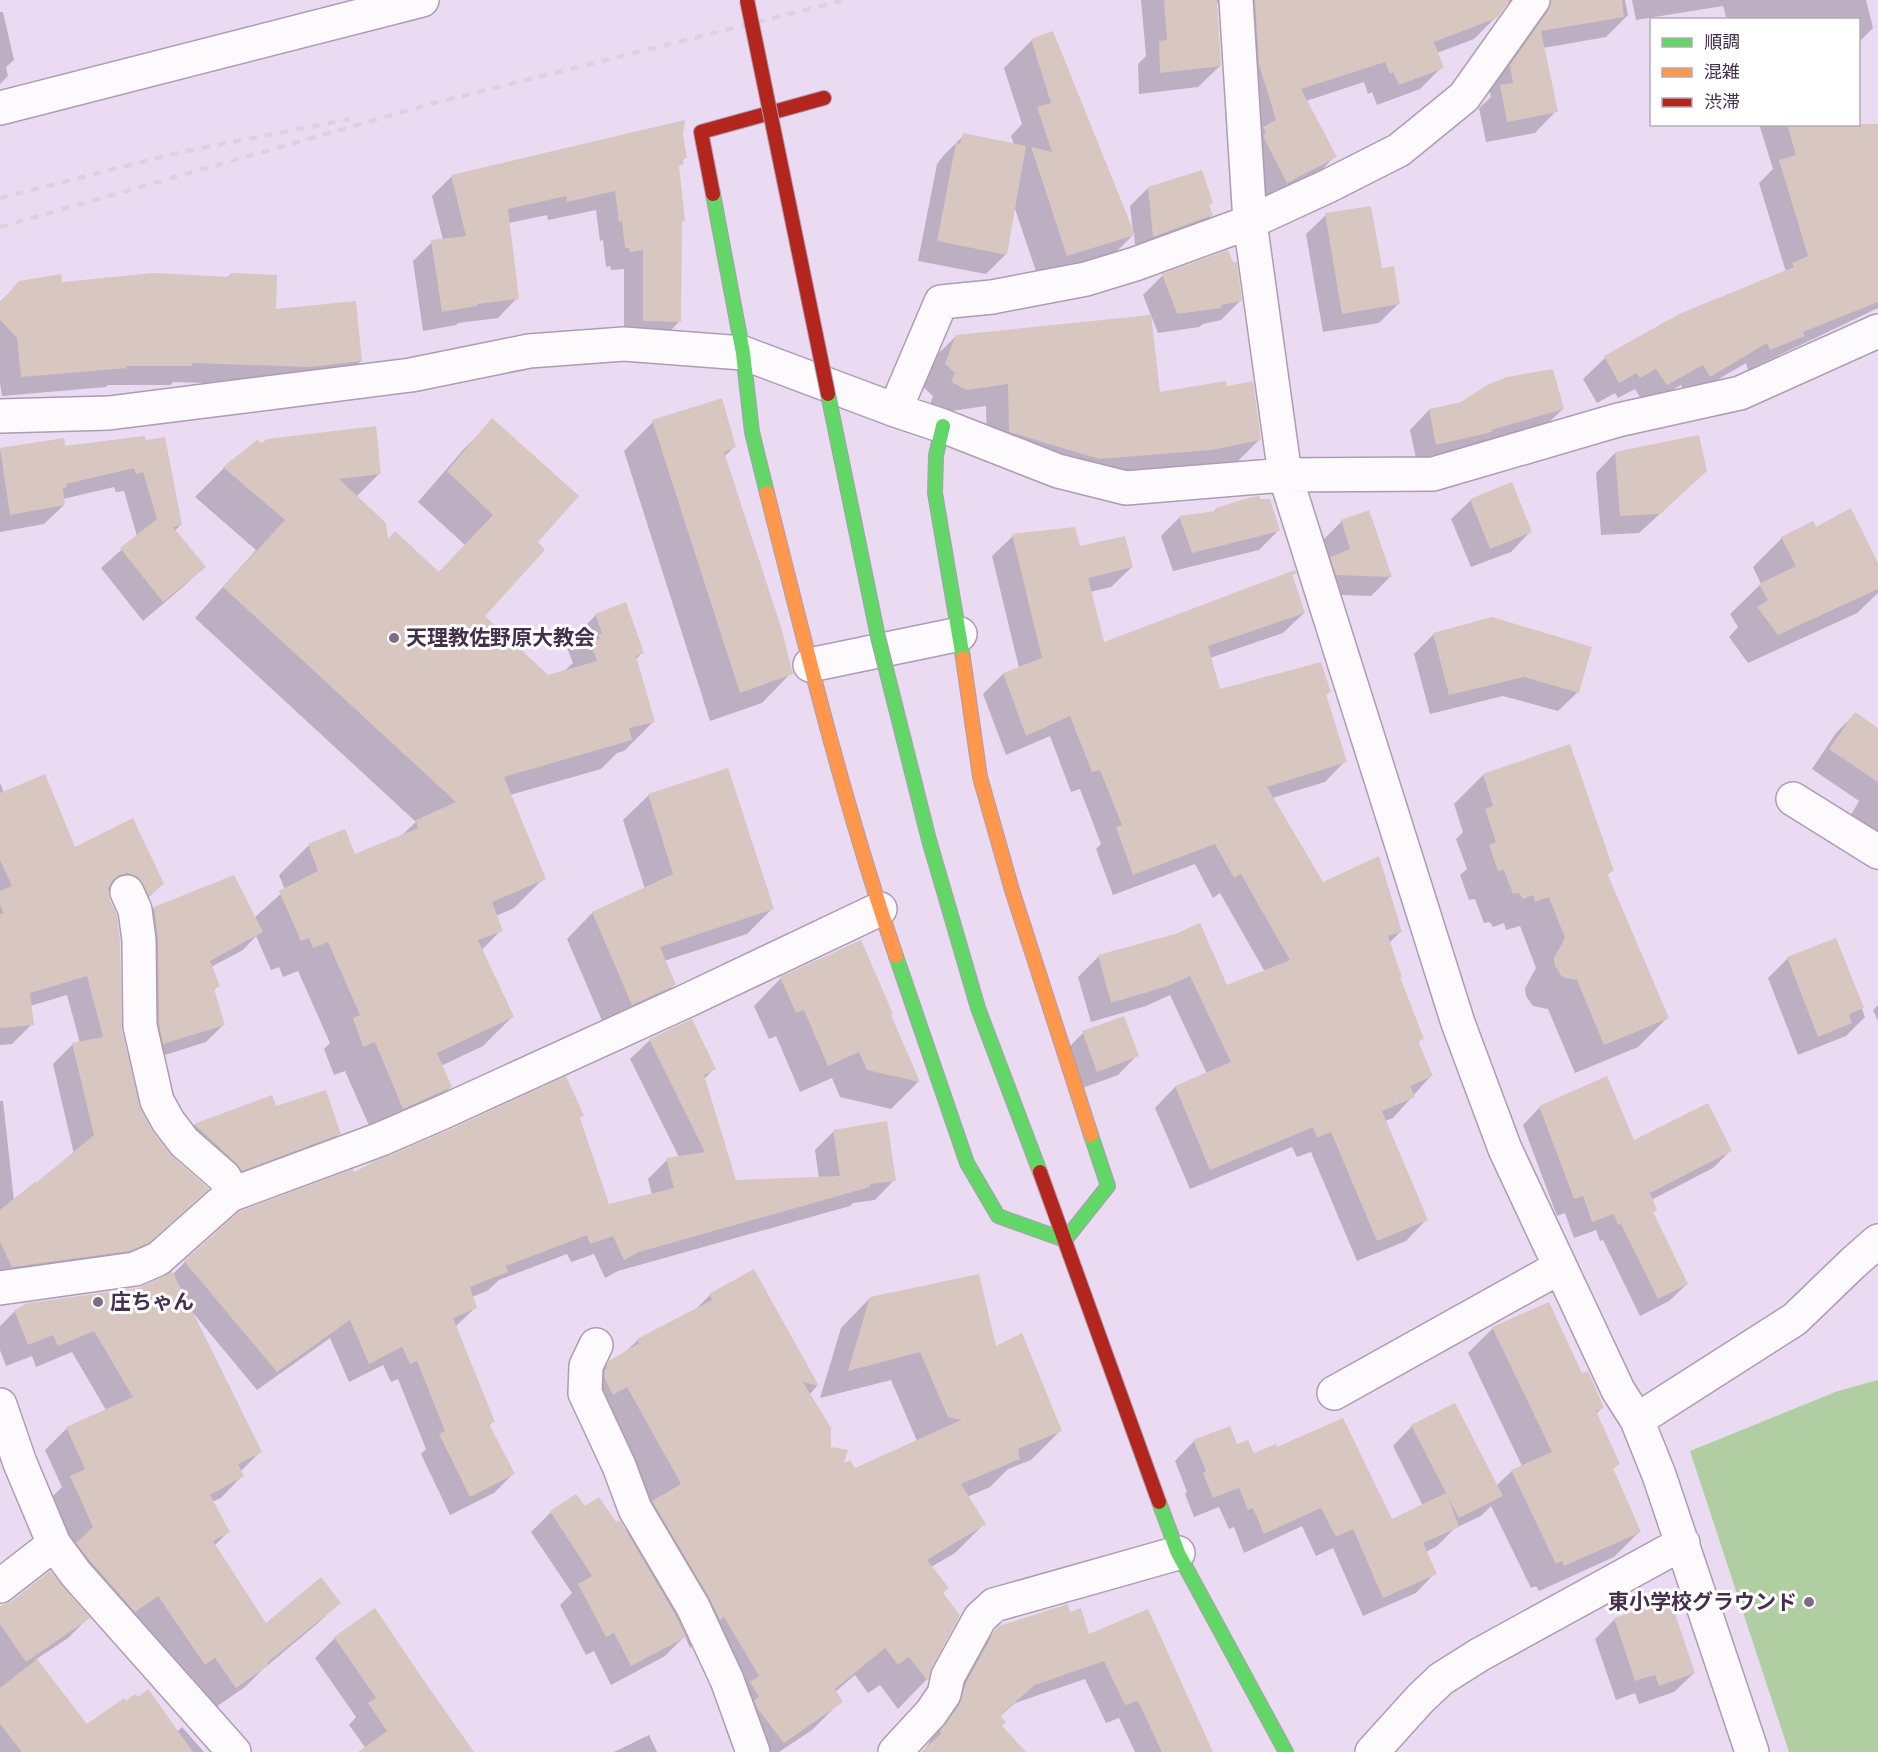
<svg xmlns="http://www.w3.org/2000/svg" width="1878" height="1752" viewBox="0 0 1878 1752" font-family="'Titillium Web','Noto Sans JP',sans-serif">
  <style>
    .pitch { fill: #b1cea2 }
    .shadow { fill: #0003 }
    .building { fill: #d8c6c0 }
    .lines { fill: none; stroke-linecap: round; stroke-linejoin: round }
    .street-casing { stroke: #ad9cb3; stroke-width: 36 }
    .fast-casing { stroke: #ad9cb3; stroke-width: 16 }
    .slow-casing { stroke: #ad9cb3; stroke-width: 16 }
    .jam-casing { stroke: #ad9cb3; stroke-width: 16 }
    .street { stroke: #fcfafd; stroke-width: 33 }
    .fast { stroke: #63d668; stroke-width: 14 }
    .slow { stroke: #ff974d; stroke-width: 14 }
    .jam { stroke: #b3261e; stroke-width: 14 }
    .rail { stroke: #d9d4db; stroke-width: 4.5; stroke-dasharray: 8 8; stroke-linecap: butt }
    .fast-bridge-casing { stroke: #ad9cb3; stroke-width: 16; stroke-linecap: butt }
    .jam-bridge-casing { stroke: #ad9cb3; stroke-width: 16; stroke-linecap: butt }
    .fast-bridge { stroke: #63d668; stroke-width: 14 }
    .jam-bridge { stroke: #b3261e; stroke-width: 14 }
    .poi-dot { fill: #7e6c86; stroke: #fff; stroke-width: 2 }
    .labels { text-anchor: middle; stroke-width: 6; stroke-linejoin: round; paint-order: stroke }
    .poi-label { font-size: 21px; font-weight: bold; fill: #44304c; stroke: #fff; text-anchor: start }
  </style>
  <rect width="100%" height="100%" fill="#ebdbf2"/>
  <!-- pitch -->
  <path class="pitch" d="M1878,1380V1752H1789L1690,1451L1838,1391Z"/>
  <!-- shadow -->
  <path class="shadow" d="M1141,0H1625L1628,15L1606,37L1543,48L1556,111L1535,133L1486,142L1479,108L1491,97L1489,88L1512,2L1506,3L1496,17L1474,39L1437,53L1442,67L1420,89L1377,105L1372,92L1368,94L1364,82L1306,101L1335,156L1314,178L1265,203L1223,4L1216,3L1220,66L1198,87L1139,94L1138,64L1146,56Z
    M1632,0H1866L1873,28L1858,43V20H1727L1723,6L1636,20Z
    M0,12H3L14,60L6,67L8,76L0,84Z
    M1032,40L1133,231L1130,206L1148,188L1208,206L1212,215L1194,233L1136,254L1134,234L1106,262L1040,283L1014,206L1005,255L986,274L918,261L937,164L944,155L964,135L1014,145L1011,136L1022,124L1004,68Z
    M1759,124H1824L1878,140V308L1748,370L1746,363L1688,397L1681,385L1645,405L1635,389L1618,398L1615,393L1597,403L1583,379L1605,358L1680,315L1786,272L1759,183L1773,169Z
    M681,135L685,157L677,169L681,223L680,321L660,341L624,340V269L611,270L610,266L606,267L603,240L600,241L596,210L548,220L547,215L509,223L517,298L498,318L458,323L456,325L423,331L413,261L432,242L443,240L432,196L452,176Z
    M1326,215L1381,270L1399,303L1379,323L1323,332L1306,234Z
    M1227,252L1240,301L1221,320L1203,324L1199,327L1158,333L1143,295L1162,276Z
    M231,274L274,310L361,361L341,380L290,386L173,382L171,385H108L106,387L2,396L0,383V302L18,284L227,278Z
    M956,336L1159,394L1260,439L1237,462L1187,472L1078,481L987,454L986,406L944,412L930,405L933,396L923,387L933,359Z
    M1462,404L1563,409L1543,428L1417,463L1410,430L1429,410Z
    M492,421L535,542L483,616L548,677L563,672L573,663L566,645L596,615L643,652L635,660L653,722L624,751L617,753L601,769L510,795L544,878L514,908L496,916L501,930L481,951L513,1016L483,1046L441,1066L451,1087L421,1116L374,1137L345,1071L334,1075L324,1049L330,1043L298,971L283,977L279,967L271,970L256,936L243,950L211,967L219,985L213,991L224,1024L206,1042L146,1061L137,926L154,908L254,918L285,890L279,875L308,846L344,831L354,856L401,836L416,822L195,618L256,550L195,497L224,468L379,474L356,497L387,542L438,573L465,545L418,502L463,450Z
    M653,422L735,446L724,457L791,673L762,703L710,721L624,451Z
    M144,437L181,524L175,531L204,567L184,586L143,621L101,568L137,536L124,491L116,492L114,487L63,499L64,505L44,524L0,532V450L63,439V448Z
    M1615,453L1686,490L1639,533L1601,535L1596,473Z
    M1471,500L1530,532L1511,552L1471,567L1451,519Z
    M1216,509L1278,531L1259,550L1173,571L1161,536L1180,517L1213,513Z
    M1342,521L1391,576L1371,596L1317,594L1322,541Z
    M1815,529L1878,566V593L1857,613L1748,663L1729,637L1738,627L1730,614L1761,584L1753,567L1782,538Z
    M1013,536L1079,548L1132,567L1111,587L1090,592L1103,644L1294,572L1292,576L1304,613L1283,633L1210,658L1219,691L1329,692L1325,696L1345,761L1325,782L1272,798L1323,884L1400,932L1389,943L1398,978L1422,1038L1417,1044L1431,1076L1393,1118L1385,1121L1426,1220L1406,1241L1357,1261L1311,1152L1297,1157L1292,1147L1190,1189L1155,1108L1175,1087L1207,1074L1170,995L1146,1006L1091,1022L1078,977L1099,956L1176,935L1226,987L1265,972L1220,893L1213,898L1195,864L1113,895L1096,849L1101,844L1080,789L1071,792L1050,736L1006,755L983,694L1003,674L1019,668L992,556Z
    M1434,634L1578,692L1558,711L1503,696L1430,714L1414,654Z
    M1855,714L1878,730V833L1851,815L1859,801L1812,769L1836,733Z
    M1483,775L1612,870L1606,876L1667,1018L1638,1047L1575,1073L1548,1009L1533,1006L1526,996L1525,988L1536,968L1520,926L1506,930L1504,923L1493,927L1490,922L1484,923L1475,899L1469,900L1460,875L1467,869L1456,839L1463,832L1454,804Z
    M0,783L4,793L74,849L162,884L142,904L107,892L120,1030L139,1111L187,1208L126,1263L0,1285V1101H3L14,1201L74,1154L53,1064L73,1044L80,1043L67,995L30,1006L32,1024L12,1044L0,1045Z
    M649,795L773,908L747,934L664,961L674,985L649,1010L606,1030L567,939L592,913L645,889L623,820Z
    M1835,940L1865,1017L1846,1036L1798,1055L1768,978L1788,958Z
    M781,978L890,1015L918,1082L891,1109L840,1097L832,1078L800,1092L776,1036L769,1039L754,1006Z
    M1878,1005V1021L1873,1010Z
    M691,1021L714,1069L704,1079L735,1181L819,1179L815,1150L834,1131L894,1180L875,1200L853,1203L850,1206L618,1271L605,1278L594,1254L571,1262L567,1254L499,1280L487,1291L472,1297L476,1307L455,1327L493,1421L489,1426L513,1474L494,1493L450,1515L421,1454L426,1449L398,1379L391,1382L383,1365L349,1382L330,1338L257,1390L193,1313L261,1451L240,1472L242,1476L221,1498L212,1502L228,1532L214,1546L266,1625L339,1603L317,1624L262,1670L245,1687L213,1709L193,1678L182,1685L113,1632L50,1499L62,1487L45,1450L67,1428L106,1410L72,1352L36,1367L32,1356L6,1366L0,1350V1326L15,1311L138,1289L172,1275L185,1262L353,1175L578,1119L608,1206L652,1195L648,1179L667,1160L679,1157L630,1059L650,1040Z
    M1083,1033L1137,1055L1118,1075L1077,1090L1064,1052Z
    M271,1097L275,1108L339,1134L323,1150L226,1186L179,1141L195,1125Z
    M1540,1107L1633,1143L1730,1151L1713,1168L1651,1200L1655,1210L1652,1213L1687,1284L1669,1301L1640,1316L1603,1240L1600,1241L1596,1230L1574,1238L1565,1213L1557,1216L1523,1125Z
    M753,1271L817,1386L809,1395L830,1449L842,1465L854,1470L917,1441L891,1380L820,1398L841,1328L870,1298L995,1348L1060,1431L1031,1460L1008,1469L990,1487L967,1497L984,1524L955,1553L931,1567L941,1593L926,1680L898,1709L880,1685L868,1693L855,1675L835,1692L841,1701L812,1730L779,1752H740L729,1738L726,1731L731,1726L730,1704L695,1645L690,1648L685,1636L665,1656L611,1685L594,1651L586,1655L560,1605L572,1593L531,1532L551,1512L576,1496L584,1508L616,1524L624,1531L648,1507L580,1392L610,1362L623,1354L638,1340L693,1312L710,1295Z
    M1493,1328L1581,1375L1602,1408L1596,1414L1618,1464L1612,1470L1639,1532L1614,1557L1539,1591L1536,1586L1531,1588L1491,1506L1481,1516L1455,1528L1437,1546L1426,1552L1435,1573L1416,1593L1363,1616L1333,1548L1316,1556L1302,1526L1244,1553L1234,1527L1229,1529L1219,1507L1194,1517L1185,1494L1187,1492L1175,1461L1194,1441L1236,1446L1253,1455L1276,1449L1391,1521L1423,1506L1393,1446L1412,1426L1496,1486L1512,1471L1522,1466L1468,1353Z
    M0,1606L88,1618L68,1638L35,1660L87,1726L177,1732L182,1727L204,1752H0Z
    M1069,1614L1088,1636L1212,1752H1135L1119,1718L1106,1723L1085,1679L1015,1703L999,1717L1007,1752H923L941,1724L977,1650L1000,1627Z
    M1615,1619L1694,1673L1674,1692L1639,1704L1635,1693L1616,1700L1595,1639Z
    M335,1638L473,1752H366L367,1750L349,1725L356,1717L315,1658Z
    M649,1735L657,1752H614Z"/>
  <!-- building -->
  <path class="building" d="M1164,0H1217L1221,66L1160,73L1159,41L1167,40Z
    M1255,0H1510L1497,18L1434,42L1444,68L1399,85L1393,72L1390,74L1385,62L1301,89L1337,157L1287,183L1264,138L1263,135L1266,132L1263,127L1276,120L1259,64Z
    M1551,0H1622L1624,17L1541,31L1558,112L1507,122L1500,85L1513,83L1510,65L1548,11Z
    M1053,31L1135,235L1067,256L1031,147L1052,152L1037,107L1051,103L1031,39Z
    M685,120L683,135L687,158L682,159L684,164L679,166L685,221L682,222L681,322L643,321V250L630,252L629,248H625L622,221L619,222L615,191L567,202L566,196L508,209L519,299L477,304V306L442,312L431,240L466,236L451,175Z
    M1787,124H1878V302L1803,332L1805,336L1770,350L1767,343L1710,377L1703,365L1667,385L1656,369L1640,378L1636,373L1619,383L1604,356L1679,314L1794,267L1792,263L1808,256L1779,160L1796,155Z
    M963,133L1026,146L1007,255L937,241L956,143L960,144Z
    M1202,170L1213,203L1209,205L1213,215L1153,237L1148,187Z
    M1371,206L1382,268L1394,266L1400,304L1342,314L1325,213Z
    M1228,250L1233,262H1237L1242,301L1221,305V308L1177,314L1162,274Z
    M154,273L230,277L231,273L277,275L276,309L356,301L362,361L310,367L192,363V366H126L127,368L21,377L17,338L0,320V303L19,281L61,274L62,282Z
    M1151,315L1160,392L1226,381L1227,386L1253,381L1261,440L1211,450L1099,459L1009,432L1008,384L967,390L951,382L955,373L945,364L956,335Z
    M1553,369L1564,409L1491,430L1492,432L1436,445L1429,409L1461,402L1487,385L1507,377Z
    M722,398L736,447L724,452L781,627L793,674L740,693L652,420Z
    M492,418L579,496L538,542L545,550L485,616L548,675L597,661L590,643L600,639L598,635L602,633L595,614L626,602L644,653L636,656L655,722L629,728L632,740L504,777L546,879L492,902L503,931L478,940L514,1017L437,1053L452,1087L403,1109L375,1042L363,1047L353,1018L360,1015L328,942L313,948L309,938L301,941L279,891L318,871L308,844L345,829L355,854L418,828L416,820L456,802L223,587L285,520L223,467L257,440L262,443L267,439L376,426L381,474L339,479L386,523L388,539L395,531L439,572L493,515L447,471Z
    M1699,435L1707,471L1660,514L1620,516L1615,452Z
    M144,436L146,440L165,437L182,525L173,527L206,567L163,602L120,548L157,519L143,472L136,474L134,468L66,484L67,487L63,488L65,505L10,515L0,448L64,438L65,446Z
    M1512,482L1532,532L1490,549L1470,499Z
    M1260,496V499H1270L1280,531L1192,553L1179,516L1216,511V508L1251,497Z
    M1851,508L1878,563V589L1778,635L1757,607L1768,600L1759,584L1796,566L1781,537L1813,521L1816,527Z
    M1369,510L1392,577L1336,575L1330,557L1350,549L1341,520Z
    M1075,527L1080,546L1125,536L1133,567L1088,578L1104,642L1295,570L1297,574H1292L1305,613L1208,646L1220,689L1321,662L1331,692L1326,694L1347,762L1267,787L1323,882L1379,856L1402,932L1388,936L1402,977H1400L1424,1039L1418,1041L1433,1076L1410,1086L1415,1097L1382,1111L1428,1220L1377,1241L1331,1132L1317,1138L1313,1127L1210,1170L1175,1086L1231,1062L1190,976L1168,986L1111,1003L1098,955L1175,934L1200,923L1227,985L1290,960L1241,874L1234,878L1215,844L1133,875L1116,827L1122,825L1100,770L1092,772L1070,716L1026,736L1003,673L1042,658L1012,534Z
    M1492,617L1592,647L1579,693L1524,677L1449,695L1433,633Z
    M1855,712L1878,728V782L1829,749Z
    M1570,744L1614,871L1607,873L1669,1018L1604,1045L1577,980L1562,977L1555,966L1554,958L1565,938L1549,897L1535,902L1533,895L1523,899L1519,893L1513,894L1504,870L1498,871L1489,845L1496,842L1485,809L1493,806L1483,774Z
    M728,768L774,909L660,947L676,985L632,1005L592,912L673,874L648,794Z
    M45,774L75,847L133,818L164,884L149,896L138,877L128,873L120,875L112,881L108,889L110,900L117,915L120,941L122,1030L141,1110L153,1132L169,1153L209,1189L148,1243L130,1251L12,1267L0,1242V1210L36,1181V1183L94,1135L72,1043L103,1037L87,976L30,993L34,1025L0,1028V914H4L0,904V891L12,886L0,860V793Z
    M234,875L263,932L210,961L220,986L214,989L225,1025L163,1044L159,1024L158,940L154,907Z
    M1836,938L1864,1008L1849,1014L1852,1023L1818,1037L1787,957Z
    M861,940L893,1014L891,1015L920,1082L867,1070L859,1052L828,1066L804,1010L796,1013L780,977Z
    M1124,1016L1139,1056L1097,1072L1082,1031Z
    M692,1019L716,1069L704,1075L736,1180L840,1176L833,1130L887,1121L896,1181L870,1184V1187L639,1252L624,1260L613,1236L590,1244L587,1235L506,1266L508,1272L470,1287L477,1308L453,1318L495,1422L489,1424L515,1474L470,1497L439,1434L445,1431L417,1361L410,1364L402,1347L369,1364L350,1320L277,1372L184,1261L240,1211L353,1169L354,1172L371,1163L449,1130L566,1076L584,1116L580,1118L609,1204L674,1188L666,1158L705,1152L649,1039Z
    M1607,1076L1634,1140L1708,1103L1732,1151L1650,1193L1657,1210L1653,1212L1688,1284L1658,1299L1621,1224L1618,1225L1614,1214L1592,1222L1583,1196L1574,1199L1539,1106Z
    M326,1090L341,1134L242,1171L236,1163L194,1124L272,1095L276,1106Z
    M754,1269L819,1386L803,1382L831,1428V1447L848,1450L844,1463L850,1460L855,1468L961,1420L948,1417L920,1352L848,1371L870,1297L979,1274L996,1346L1022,1333L1062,1431L1018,1449L1020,1459L961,1484L986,1524L927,1560L949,1588L943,1593L960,1615L932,1667L928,1681L909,1657L898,1665L885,1648L835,1689L843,1702L784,1743L757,1708L754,1700L759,1697L750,1682L759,1676L724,1617L720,1620L709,1597L652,1501L681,1484L627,1387L613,1395L604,1377L605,1371L609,1361L639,1343L637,1339L712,1300L709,1294Z
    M172,1271L262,1452L238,1464L244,1476L210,1495L230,1532L213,1541L266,1623L321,1577L341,1603L267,1663L269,1665L236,1688L215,1658L205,1665L158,1596L135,1612L91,1562L76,1543L93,1527L70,1476L85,1469L66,1427L133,1397L94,1331L58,1346L53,1335L28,1345L14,1310L28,1303L138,1288L165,1276Z
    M1549,1302L1582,1373L1588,1371L1604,1408L1596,1411L1620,1464L1613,1468L1641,1532L1564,1566L1562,1561L1556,1564L1511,1470L1552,1452L1492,1327Z
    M1455,1403L1503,1496L1459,1518L1448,1497L1459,1527L1423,1543L1437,1574L1383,1598L1353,1529L1336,1537L1321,1508L1264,1534L1253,1508L1248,1510L1239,1488L1213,1498L1203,1473L1206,1471L1193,1440L1230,1426L1237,1444L1248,1440L1254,1453L1276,1444L1277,1447L1343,1418L1392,1519L1446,1493L1411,1425Z
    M576,1494L585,1506L599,1497L616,1522L620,1520L676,1616L686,1637L631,1666L614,1633L606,1637L578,1584L592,1576L550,1511Z
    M50,1571L90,1618L26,1662L0,1624V1606L12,1601Z
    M1670,1599L1695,1673L1659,1686L1655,1675L1635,1681L1614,1618Z
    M1068,1604L1070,1612L1081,1608L1089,1634L1148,1609L1213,1752H1162L1138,1701L1125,1705L1104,1661L1035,1685L1000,1715L1006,1722L1002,1726L1026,1752H921L941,1734L940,1731L959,1705L966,1683L995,1630L999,1626Z
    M375,1608L420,1675L474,1752H358L387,1731L368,1703L376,1698L334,1637Z
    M37,1659L87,1724L124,1698L126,1701L135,1694L138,1697L148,1689L193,1752H22L0,1724V1688Z"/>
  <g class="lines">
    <defs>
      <path id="street" d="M1236,0L1250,222L1285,475L1458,1023L1505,1149L1618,1390L1637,1420L1659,1475L1752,1752
        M0,108L422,0
        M895,410L941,302L992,297L1086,279L1135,264L1250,222L1328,186L1399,150L1464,97L1533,0
        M0,416L109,413L411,375L529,351L624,344L743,353L895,410L943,426L1058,471L1126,488L1285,475L1433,474L1618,420L1740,393L1878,331
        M810,665L960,634
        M1793,799L1878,852
        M127,892L135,910L139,940L140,1026L157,1101L168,1121L184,1142L224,1177L234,1193
        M0,1288L135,1269L158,1259L230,1195L381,1139L441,1113L684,1002L880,909
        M596,1345L586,1366L585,1393L619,1466L635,1509L693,1607L727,1680L753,1752
        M1334,1393L1560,1267
        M0,1405L20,1463L54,1544L76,1574L234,1752
        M1637,1420L1795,1319L1853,1263L1878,1241
        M0,1586L54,1544
        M895,1752L931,1713L944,1694L948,1676L980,1618L994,1605L1178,1553
        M1372,1752L1420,1699L1441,1679L1479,1655L1683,1543"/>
      <path id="fast" d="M713,194L743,353L752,432L767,493
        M943,426L936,455L935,493L963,658
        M929,840L978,1008L1040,1172
        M896,956L967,1163L998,1216L1065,1240L1108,1186L1091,1135
        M1159,1502L1178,1553L1286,1752"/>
      <path id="slow" d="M767,493C806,648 844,804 896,956
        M963,658L980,777L1012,890L1091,1135"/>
      <path id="jam" d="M713,194L701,132L824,98
        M1040,1172L1159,1502"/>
    </defs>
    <!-- street casing -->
    <use href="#street" class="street-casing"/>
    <!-- fast casing -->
    <use href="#fast" class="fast-casing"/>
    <!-- slow casing -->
    <use href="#slow" class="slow-casing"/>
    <!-- jam casing -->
    <use href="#jam" class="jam-casing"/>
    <!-- street -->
    <use href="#street" class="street"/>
    <!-- fast -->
    <use href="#fast" class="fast"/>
    <!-- slow -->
    <use href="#slow" class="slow"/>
    <!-- jam -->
    <use href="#jam" class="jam"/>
    <!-- rail -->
    <path class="rail" d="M0,198L181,152L350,119
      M0,227L438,102L845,0"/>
    <defs>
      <path id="fast-bridge" d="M828,394L878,637L929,840"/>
      <path id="jam-bridge" d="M747,0L828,394"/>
    </defs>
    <!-- fast-bridge casing -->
    <use href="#fast-bridge" class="fast-bridge-casing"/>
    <!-- jam-bridge casing -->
    <use href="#jam-bridge" class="jam-bridge-casing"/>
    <!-- fast-bridge -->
    <use href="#fast-bridge" class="fast-bridge"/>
    <!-- jam-bridge -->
    <use href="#jam-bridge" class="jam-bridge"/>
  </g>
  <!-- markers -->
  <g class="poi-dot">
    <circle cx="394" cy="638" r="6"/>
    <circle cx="98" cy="1302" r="6"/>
    <circle cx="1809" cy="1602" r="6"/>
  </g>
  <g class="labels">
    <!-- poi labels -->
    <g class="poi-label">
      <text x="406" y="645">天理教佐野原大教会</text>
      <text x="110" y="1309">庄ちゃん</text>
      <text x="1797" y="1609" text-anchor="end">東小学校グラウンド</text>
    </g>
  </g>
  <!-- legend -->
  <rect x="1650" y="18" width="210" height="108" fill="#ffffff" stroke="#b4acb7" stroke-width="1.5"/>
  <rect x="1662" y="38" width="30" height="9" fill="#63d668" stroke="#b4acb7" stroke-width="1.5"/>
  <text x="1704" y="48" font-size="18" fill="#44304c">順調</text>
  <rect x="1662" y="68" width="30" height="9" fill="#ff974d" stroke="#b4acb7" stroke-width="1.5"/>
  <text x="1704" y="78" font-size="18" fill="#44304c">混雑</text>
  <rect x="1662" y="98" width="30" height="9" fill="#b3261e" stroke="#b4acb7" stroke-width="1.5"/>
  <text x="1704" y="108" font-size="18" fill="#44304c">渋滞</text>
</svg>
